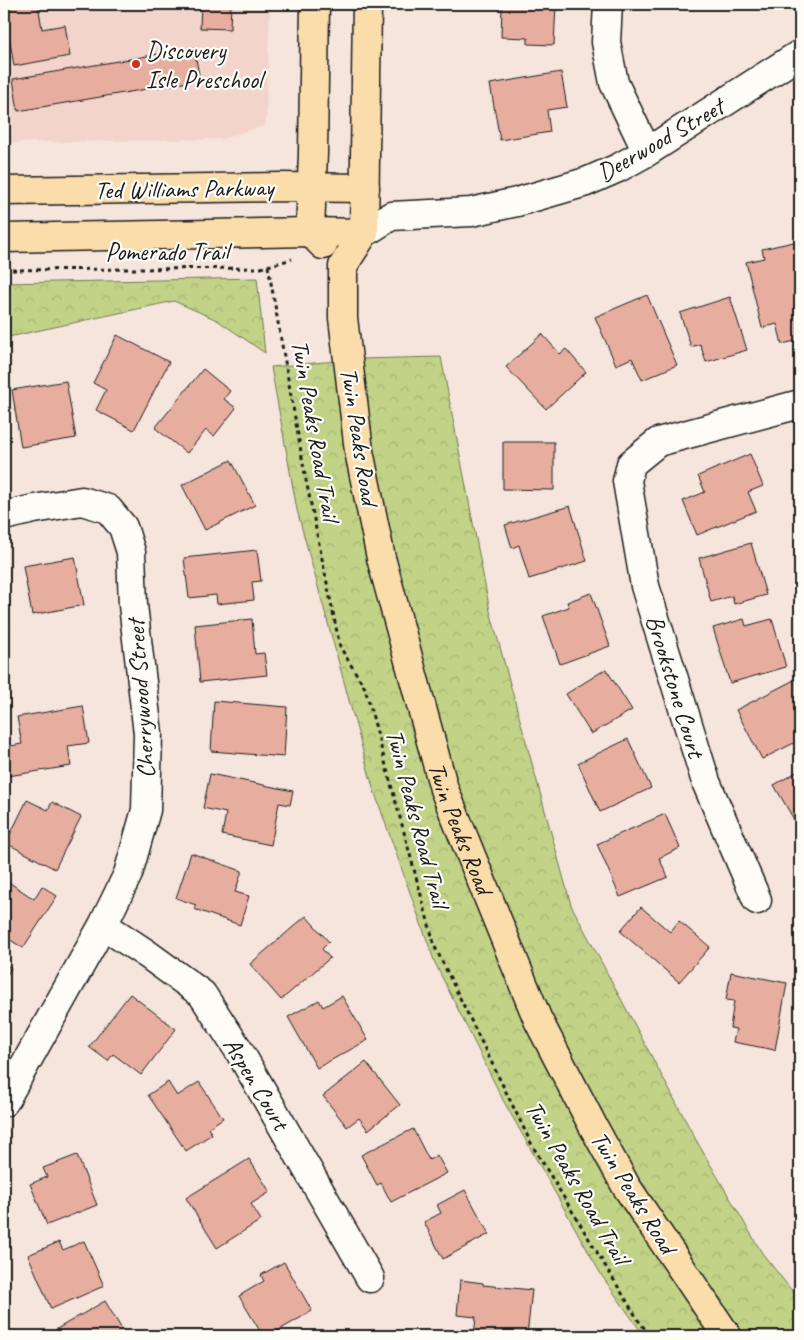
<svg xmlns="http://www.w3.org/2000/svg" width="804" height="1340" viewBox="0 0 804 1340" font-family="Caveat,sans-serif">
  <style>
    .built { fill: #f2d4cb }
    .forest { fill: url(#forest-crowns); stroke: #6f7852 }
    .building { fill: #e7aea0; stroke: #1c1c1c }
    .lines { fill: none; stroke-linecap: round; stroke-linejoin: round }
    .minor-casing { stroke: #1c1c1c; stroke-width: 31 }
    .major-casing { stroke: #1c1c1c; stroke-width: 31 }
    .path { stroke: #1c1c1c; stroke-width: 3; stroke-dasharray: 4 4; stroke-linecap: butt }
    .minor { stroke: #fdfcf7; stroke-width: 28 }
    .major { stroke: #faddab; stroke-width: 28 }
    .poi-dot { fill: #c8321e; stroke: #fdfcf7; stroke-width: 2 }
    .labels { text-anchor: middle; stroke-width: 4.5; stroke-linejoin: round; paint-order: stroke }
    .poi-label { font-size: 25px; fill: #1c1c1c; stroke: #fdfcf7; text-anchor: start }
    .street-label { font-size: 25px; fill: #1c1c1c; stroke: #fdfcf7 }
  </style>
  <defs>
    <pattern id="forest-crowns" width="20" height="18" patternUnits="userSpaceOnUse" patternTransform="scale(1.25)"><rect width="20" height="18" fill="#c2d387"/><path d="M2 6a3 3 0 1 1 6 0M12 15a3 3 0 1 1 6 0" fill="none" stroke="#a6b574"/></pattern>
  </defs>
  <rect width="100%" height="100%" fill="#f6e5dd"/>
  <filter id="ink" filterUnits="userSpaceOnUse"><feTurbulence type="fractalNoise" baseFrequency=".02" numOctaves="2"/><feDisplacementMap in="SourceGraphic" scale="10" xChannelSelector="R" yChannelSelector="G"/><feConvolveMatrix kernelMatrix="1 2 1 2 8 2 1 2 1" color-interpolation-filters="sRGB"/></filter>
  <g filter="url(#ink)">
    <!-- built -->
    <path class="built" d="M4,4H270L266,125L222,139L4,143Z"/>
    <!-- forest -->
    <path class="forest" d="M257,278L265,353L217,320L174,301L4,338V283Z
      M441,357L490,611L571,905L696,1140L762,1253L800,1301V1336H644L602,1276L503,1100L435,963L373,788L297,510L271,367L358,359Z"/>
    <!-- building -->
    <path class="building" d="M4,4H38L42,29L65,25L70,56L14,66Z
      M201,4H231L230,29L200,28Z
      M502,4H556L554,45L528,44V38L501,37Z
      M194,48L200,80L18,111L13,79Z
      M561,72L567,107L547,110L550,132L500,140L490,84Z
      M798,241L800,248V340L782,344L777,324L762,328L746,262L764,258L762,249Z
      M647,295L677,365L642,380L632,358L616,365L595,317Z
      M730,297L747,350L706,362L700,344L691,347L680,313Z
      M542,334L560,354L566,349L586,372L546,409L506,367Z
      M117,335L169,362L134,430L96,410L106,390L93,383Z
      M203,369L230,391L224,399L236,408L214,436L206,430L187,453L155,428Z
      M66,381L76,438L21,447L12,390Z
      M503,442H554V490L503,489Z
      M750,454L763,486L748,492L756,511L697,535L683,501L705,492L698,476Z
      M231,460L255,505L205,530L182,485Z
      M570,506L587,561L529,579L519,545L512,548L505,525Z
      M751,543L766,595L734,604L732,596L711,602L699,558Z
      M257,550L261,581L252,582L254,600L217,604L216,595L189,598L184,558Z
      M75,557L84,605L32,615L23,566Z
      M591,593L610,646L560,664L543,616L569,607L567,602Z
      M4,604L10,625L4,627Z
      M252,619L255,654L264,653L267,675L200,682L195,625Z
      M744,619L746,626L772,619L786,667L730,683L713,628Z
      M606,669L632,710L591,734L566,694Z
      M798,678L800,684V707L798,708L800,712V740L762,759L736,710Z
      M214,701L287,707L284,757L211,751Z
      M83,706L89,743L68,746L71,766L8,776L4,747L22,744L17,717Z
      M628,739L651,788L600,812L578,763Z
      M800,770V830L774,785Z
      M210,774L293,791L290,805L279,803L271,845L222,835L226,813L203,808Z
      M27,800L48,810L52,802L81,817L55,869L6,843Z
      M665,814L680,848L659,858L668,877L620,897L597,844Z
      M191,853L242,871L235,892L249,896L240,925L194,909L196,905L176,898Z
      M4,879L34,899L42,886L57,896L23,948L4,936Z
      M641,907L670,932L679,921L710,947L679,982L620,931Z
      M306,916L329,942L322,949L330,958L281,1000L250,964Z
      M4,963L11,968L4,980Z
      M731,972L787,983L775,1050L733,1042L736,1029L730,1028L734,1001L726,1000Z
      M130,994L176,1029L141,1075L113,1054L108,1061L89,1047Z
      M342,996L368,1040L317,1068L288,1017L319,1000L323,1007Z
      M366,1062L400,1105L368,1130L359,1118L347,1127L323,1096Z
      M168,1082L177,1096L199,1082L223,1118L208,1128L212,1134L186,1151L148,1095Z
      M413,1129L429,1160L437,1155L447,1173L391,1202L381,1183L377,1185L361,1155Z
      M77,1155L97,1205L47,1225L30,1184L47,1177L43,1168Z
      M249,1159L270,1192L251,1204L261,1220L217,1248L186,1198Z
      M465,1190L489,1234L443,1259L424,1222L441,1213L437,1205Z
      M84,1241L104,1286L51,1309L28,1255L59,1242L63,1250Z
      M284,1262L312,1311L269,1336H263L239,1296L264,1281L261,1275Z
      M460,1280L483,1283V1285L532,1290L527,1336H474L476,1317L457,1315Z
      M105,1301L126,1336H59L55,1330Z"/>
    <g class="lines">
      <defs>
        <path id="minor" d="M608,4L606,42L614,83L647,152
          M364,233L391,216L471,212L517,202L586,182L618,168L647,152L800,54
          M4,516L34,509L82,501L108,509L123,527L131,552L133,605L148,734L146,810L128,874L103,925L4,1102
          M757,900L706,782L645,586L627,481L631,464L658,442L800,404
          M103,925L147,954L202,994L238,1049L370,1278"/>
        <g id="major">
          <path d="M315,4L313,153L310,232L323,245"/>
          <path id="s1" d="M367,4L364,233L343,266V318L359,451L381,558L444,789L538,1020L593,1126L626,1186L727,1336"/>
          <path d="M4,191L280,187L365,188"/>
          <path d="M4,238L310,232L364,233"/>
        </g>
      </defs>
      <!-- minor casing -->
      <use href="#minor" class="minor-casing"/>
      <!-- major casing -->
      <use href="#major" class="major-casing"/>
      <!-- path -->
      <path class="path" d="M268,266L306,480L340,647L365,688L435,947L532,1145L640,1323L651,1336
        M4,270L261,268L292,259"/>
      <!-- minor -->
      <use href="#minor" class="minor"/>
      <!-- major -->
      <use href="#major" class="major"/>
    </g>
  </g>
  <!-- markers -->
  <circle class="poi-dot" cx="136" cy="64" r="5"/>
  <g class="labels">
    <!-- poi labels -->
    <g class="poi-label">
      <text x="146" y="59">Discovery<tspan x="146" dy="29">Isle Preschool</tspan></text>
    </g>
    <!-- street labels -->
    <g class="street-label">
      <text transform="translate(660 139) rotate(-30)" y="9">Deerwood Street</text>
      <text transform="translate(184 188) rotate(-1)" y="9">Ted Williams Parkway</text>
      <text x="167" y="260">Pomerado Trail</text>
      <text transform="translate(316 430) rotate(80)" y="9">Twin Peaks Road Trail</text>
      <text transform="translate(360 436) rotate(81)" y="9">Twin Peaks Road</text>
      <text transform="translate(676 686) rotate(73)" y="9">Brookstone Court</text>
      <text transform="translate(140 699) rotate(-94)" y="9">Cherrywood Street</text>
      <text transform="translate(418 818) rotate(75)" y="9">Twin Peaks Road Trail</text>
      <text dy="9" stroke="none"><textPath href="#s1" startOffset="845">Twin Peaks Road</textPath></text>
      <text transform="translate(257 1083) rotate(59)" y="9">Aspen Court</text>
      <text transform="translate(578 1182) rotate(60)" y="9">Twin Peaks Road Trail</text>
      <text transform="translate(634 1192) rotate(58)" y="9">Twin Peaks Road</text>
    </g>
  </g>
  <!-- margin -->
  <rect width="804" height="1340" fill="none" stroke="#fdfcf7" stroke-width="20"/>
  <rect x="10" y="10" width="784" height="1320" fill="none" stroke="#1c1c1c" stroke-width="2" filter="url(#ink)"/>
</svg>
